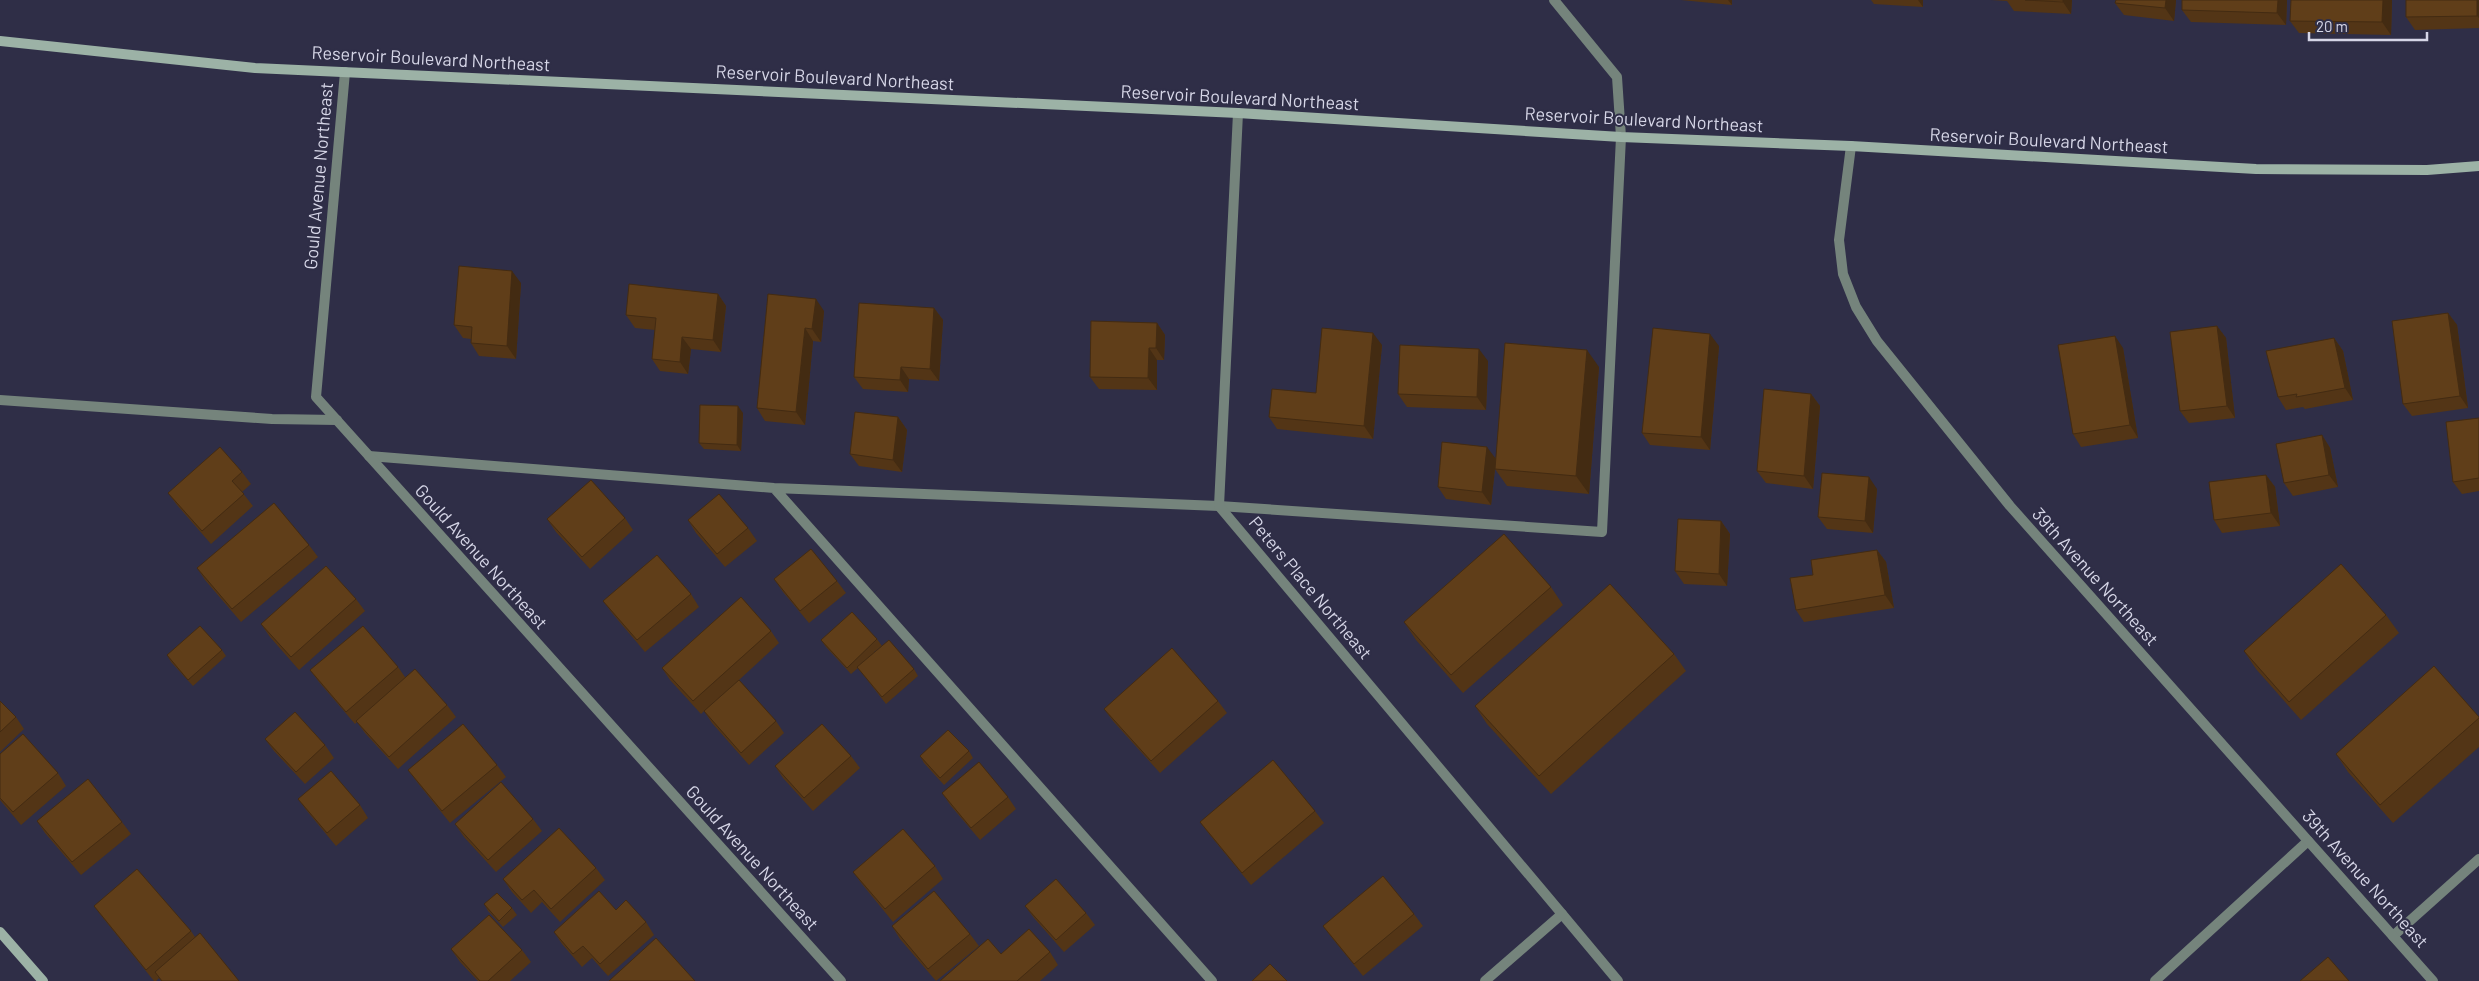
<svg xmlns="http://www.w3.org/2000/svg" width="2479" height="981" viewBox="0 0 2479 981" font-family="Barlow,sans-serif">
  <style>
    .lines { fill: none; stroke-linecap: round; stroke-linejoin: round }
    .lane { stroke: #75847c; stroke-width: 10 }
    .street { stroke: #75847c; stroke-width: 10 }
    .secondary { stroke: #9cb2a6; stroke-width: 10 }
    .wall { fill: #533516 }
    .shaded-wall { fill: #432b12 }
    .building { fill: #603e19; stroke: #432b12 }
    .labels { text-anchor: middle; stroke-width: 4; stroke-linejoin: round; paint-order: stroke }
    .street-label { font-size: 18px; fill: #d6d6e7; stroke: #2f2e47 }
  </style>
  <rect width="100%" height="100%" fill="#2f2e47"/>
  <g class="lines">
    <!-- lane -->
    <path class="lane" d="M0,400L272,419L337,420
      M369,456L774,488L1219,506L1602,532L1621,137
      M774,488L1212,981
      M1562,914L1618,981
      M2393,936L2479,859
      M2155,981L2308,841"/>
    <!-- street -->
    <path class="street" d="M1554,0L1617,77L1621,137
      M345,72L316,397L841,981
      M1238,113L1219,506L1562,914L1485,981
      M1851,146L1839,240L1843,274L1856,307L1877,341L2010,506L2433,981"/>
    <!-- secondary -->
    <path class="secondary" d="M0,41L255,68L1238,113L1621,137L1851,146L2256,169L2427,170L2479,166
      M0,932L43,981"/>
  </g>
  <!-- wall -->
  <path class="wall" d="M1681,0H1732V5Z
    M1871,0H1923V7L1874,4Z
    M1991,0H2072L2071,14L2014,11L2007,1Z
    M2176,0L2174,21L2124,15L2115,3Z
    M2287,0L2286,25L2191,22L2182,10Z
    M2392,0L2391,35L2299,33L2290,21Z
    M2479,0V28L2415,30L2406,17Z
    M521,283L516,359L479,356L471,343V339L463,338L454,325Z
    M718,294L726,306L721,352L691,349L688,374L660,371L652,359L655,330L635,328L626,315Z
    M768,294L824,311L821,342L813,341L805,425L765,421L757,408Z
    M934,308L943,320L939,381L909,379L908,392L863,389L854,377Z
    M2448,313L2457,325L2468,408L2412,416L2403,404Z
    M1157,323L1165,335L1164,360H1157V390L1099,389L1090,377Z
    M2217,326L2226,338L2235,418L2189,423L2180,411Z
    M2334,338L2343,351L2353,400L2305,409L2303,407L2286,410L2278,397Z
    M1382,345L1373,439L1277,429L1269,417L1316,393Z
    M1719,346L1710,450L1650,445L1642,433Z
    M2123,348L2138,438L2081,447L2073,434Z
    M1488,361L1486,410L1407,407L1398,394Z
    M1599,367L1589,494L1507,486L1495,469L1491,505L1446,499L1438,487L1496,458Z
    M1811,394L1820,406L1813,489L1766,483L1757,471Z
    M743,413L741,451L704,449L699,443Z
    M898,417L907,430L902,472L859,466L850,454Z
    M2479,418V491L2462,494L2453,482Z
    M2322,435L2330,448L2338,487L2293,496L2284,483Z
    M242,472L251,484L242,492L253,506L211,544L177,505L168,493Z
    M2266,475L2275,487L2280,526L2222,533L2214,520Z
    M1877,489L1873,533L1827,529L1818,517Z
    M625,518L633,530L590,569L556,532L547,519Z
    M688,520L748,528L757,541L725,567L696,533Z
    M1721,521L1730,534L1727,586L1684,584L1675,571Z
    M309,545L318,557L241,622L205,580L197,568Z
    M1877,550L1886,562L1894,608L1804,622L1796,610L1813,575Z
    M774,579L837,581L846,593L809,623L783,592Z
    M1551,587L1563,605L1463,693L1416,640L1404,622Z
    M691,594L699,607L645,652L612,613L603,601Z
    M356,599L365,611L299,670L270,637L261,624Z
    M2386,615L2399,633L2301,720L2256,669L2244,651Z
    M771,631L779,643L739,680L776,721L784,733L749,765L712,723L704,711L701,714L670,680L662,668Z
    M877,639L882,646L874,652L914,669L918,676L886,704L858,668L851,674L826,647L821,640Z
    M222,650L226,656L193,686L171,662L167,655Z
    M1674,654L1686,671L1551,794L1487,724L1475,706Z
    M398,667L405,677L447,705L456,717L398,769L365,733L357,722L355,724L319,682L310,670Z
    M0,701L16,717L24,729L0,752Z
    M1218,701L1227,713L1160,773L1113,721L1104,709Z
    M2479,717V747L2393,823L2348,772L2336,754Z
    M265,739L325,745L334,758L305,784L274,751Z
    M969,751L973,758L944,785L924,763L920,756Z
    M0,754L58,773L66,786L21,825L0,800Z
    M851,756L860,768L813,811L783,778L775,766Z
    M497,765L506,777L450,823L417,782L408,770Z
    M942,793L1008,797L1016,809L980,840L951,806Z
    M298,799L360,805L368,818L336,846L307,811Z
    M1315,811L1324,823L1251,885L1209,834L1200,822Z
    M533,819L542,831L496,872L464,837L455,824Z
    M37,821L122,822L131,834L81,875L45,833Z
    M935,866L943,879L893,922L862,884L853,872Z
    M596,868L605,880L560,922L542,902L531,913L512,892L503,879Z
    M484,904L512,908L517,915L503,927L488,911Z
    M94,906L191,931L195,937L239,981H161L159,978L156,981H154L103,918Z
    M1025,906L1086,913L1095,925L1064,952L1034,918Z
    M616,910L646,922L654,935L608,976L592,958L582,967L562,944L554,932Z
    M1414,914L1423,926L1363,976L1332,938L1323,926Z
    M892,926L970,934L979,946L936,981L900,939Z
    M451,949L522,950L531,962L510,981H478L460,962Z
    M1050,952L1058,965L1040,981H940L1001,954Z"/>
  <!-- shaded-wall -->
  <path class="shaded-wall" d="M1728,0H1732V5Z
    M1918,0H1923V7Z
    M2063,0H2072L2071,14L2063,2Z
    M2166,0H2176L2174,21L2165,8Z
    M2278,0H2287L2286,25L2277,13Z
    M2383,0H2392L2391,35L2382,22Z
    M2477,0H2479V18L2477,16Z
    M512,271L521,283L516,359L507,346Z
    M718,294L726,306L721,352L713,340Z
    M816,299L824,311L821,342L812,329Z
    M934,308L943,320L939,381L930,369Z
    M2448,313L2457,325L2468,408L2460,396Z
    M1157,323L1165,335L1164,360L1156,348Z
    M2217,326L2226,338L2235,418L2227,406Z
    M805,328L813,341L805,425L796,412Z
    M1373,333L1382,345L1373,439L1364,426Z
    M1710,334L1719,346L1710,450L1701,437Z
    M2115,336L2123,348L2138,438L2130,425Z
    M682,337L691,349L688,374L680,362Z
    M2334,338L2343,351L2353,400L2345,388Z
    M1149,348L1157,360V390L1148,378Z
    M1479,349L1488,361L1486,410L1477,397Z
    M1587,350L1599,367L1589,494L1576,476Z
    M901,367L909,379L908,392L900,380Z
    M1811,394L1820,406L1813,489L1804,476Z
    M738,406L743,413L741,451L737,445Z
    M898,417L907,430L902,472L893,460Z
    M2322,435L2330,448L2338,487L2329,475Z
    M1487,447L1496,459L1491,505L1482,492Z
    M2266,475L2275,487L2280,526L2271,513Z
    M1869,477L1877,489L1873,533L1865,521Z
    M1721,521L1730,534L1727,586L1719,574Z
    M1877,550L1886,562L1894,608L1885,595Z"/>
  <!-- building -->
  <path class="building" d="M2025,0H2063V2Z
    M2116,0H2166L2165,8L2115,3Z
    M2182,0H2278L2277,13L2182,10Z
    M2291,0H2383L2382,22L2290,21Z
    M2406,0H2477V16L2406,17Z
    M459,266L512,271L507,346L471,343L472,327L454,325Z
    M629,284L718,294L713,340L682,337L680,362L652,359L656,318L626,315Z
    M768,294L816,299L812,329L805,328L796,412L757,408Z
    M859,303L934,308L930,369L901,367L900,380L854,377Z
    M2448,313L2460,396L2403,404L2392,321Z
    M1091,321L1157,323L1156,348H1149L1148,378L1090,377Z
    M2217,326L2227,406L2180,411L2170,332Z
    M1322,328L1373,333L1364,426L1269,417L1272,389L1316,393Z
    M1653,328L1710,334L1701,437L1642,433Z
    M2115,336L2130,425L2073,434L2058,345Z
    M2334,338L2345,388L2296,397L2297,394L2278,397L2266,351Z
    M1505,343L1587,350L1576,476L1495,469Z
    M1400,345L1479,349L1477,397L1398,394Z
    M1764,389L1811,394L1804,476L1757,471Z
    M700,405L738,406L737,445L699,443Z
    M855,412L898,417L893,460L850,454Z
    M2479,418V478L2453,482L2446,422Z
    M2322,435L2329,475L2284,483L2276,444Z
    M1442,442L1487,447L1482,492L1438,487Z
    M220,447L242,472L232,481L244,494L202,531L168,493Z
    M1822,473L1869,477L1865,521L1818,517Z
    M2266,475L2271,513L2214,520L2209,482Z
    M591,480L625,518L582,557L547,519Z
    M719,494L748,528L717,554L688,520Z
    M274,503L309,545L232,609L197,568Z
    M1678,519L1721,521L1719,574L1675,571Z
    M1504,534L1551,587L1451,675L1404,622Z
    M811,549L837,581L800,611L774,579Z
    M1877,550L1885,595L1796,610L1790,578L1813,575L1811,560Z
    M657,555L691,594L637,640L603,601Z
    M2341,564L2386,615L2289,702L2244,651Z
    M326,566L356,599L291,657L261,624Z
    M1610,584L1674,654L1539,776L1475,706Z
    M741,597L771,631L693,701L662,668Z
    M852,612L877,639L847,668L821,640Z
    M200,626L222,650L188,680L167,655Z
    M363,626L398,667L346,712L310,670Z
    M889,640L914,669L882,697L857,667Z
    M1172,648L1218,701L1151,761L1104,709Z
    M2434,666L2479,717V718L2380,805L2336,754Z
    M415,669L447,705L389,757L356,721Z
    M739,680L776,721L741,753L704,711Z
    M0,701L16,717L0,732Z
    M295,712L325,745L296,772L265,739Z
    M463,724L497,765L442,811L408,770Z
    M822,724L851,756L804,798L775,766Z
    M948,730L969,751L940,778L920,756Z
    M23,734L58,773L13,812L0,798V754Z
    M1273,760L1315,811L1242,873L1200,822Z
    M979,762L1008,797L971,828L942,793Z
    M331,771L360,805L327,833L298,799Z
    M88,779L122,822L72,862L37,821Z
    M501,782L533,819L488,860L455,824Z
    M559,828L596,868L551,909L534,890L522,900L503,879Z
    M903,829L935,866L885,909L853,872Z
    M137,869L191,931L146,970L94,906Z
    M1383,876L1414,914L1354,964L1323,926Z
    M1056,879L1086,913L1056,940L1025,906Z
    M599,891L616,910L626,900L646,922L600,964L583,946L573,954L554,932Z
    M934,891L970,934L928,969L892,926Z
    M497,893L512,908L499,921L484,904Z
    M489,915L522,950L488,981H480L451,949Z
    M1029,929L1050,952L1017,981H940L988,939L1001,954Z
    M200,933L239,981H162L155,972Z
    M656,938L695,981H609Z
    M2328,957L2349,981H2300Z
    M1270,964L1287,981H1252Z"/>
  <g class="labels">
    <!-- street labels -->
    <g class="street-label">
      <text transform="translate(431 59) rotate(3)" y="6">Reservoir Boulevard Northeast</text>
      <text transform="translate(835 78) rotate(3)" y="6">Reservoir Boulevard Northeast</text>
      <text transform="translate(1240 98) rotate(3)" y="6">Reservoir Boulevard Northeast</text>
      <text transform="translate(1644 120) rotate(3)" y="6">Reservoir Boulevard Northeast</text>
      <text transform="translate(2049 141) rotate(3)" y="6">Reservoir Boulevard Northeast</text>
      <text transform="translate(319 176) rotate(-85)" y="6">Gould Avenue Northeast</text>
      <text transform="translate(481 557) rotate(48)" y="6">Gould Avenue Northeast</text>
      <text transform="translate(2095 577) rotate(48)" y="6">39th Avenue Northeast</text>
      <text transform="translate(1310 588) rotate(50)" y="6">Peters Place Northeast</text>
      <text transform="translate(752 858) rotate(48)" y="6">Gould Avenue Northeast</text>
      <text transform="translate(2365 879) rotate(48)" y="6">39th Avenue Northeast</text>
    </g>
  </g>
  <!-- scale -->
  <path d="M2309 32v8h118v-8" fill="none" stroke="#d6d6e7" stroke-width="2.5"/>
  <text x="2316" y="32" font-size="15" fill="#d6d6e7" stroke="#2f2e47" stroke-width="4" paint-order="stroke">20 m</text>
</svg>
